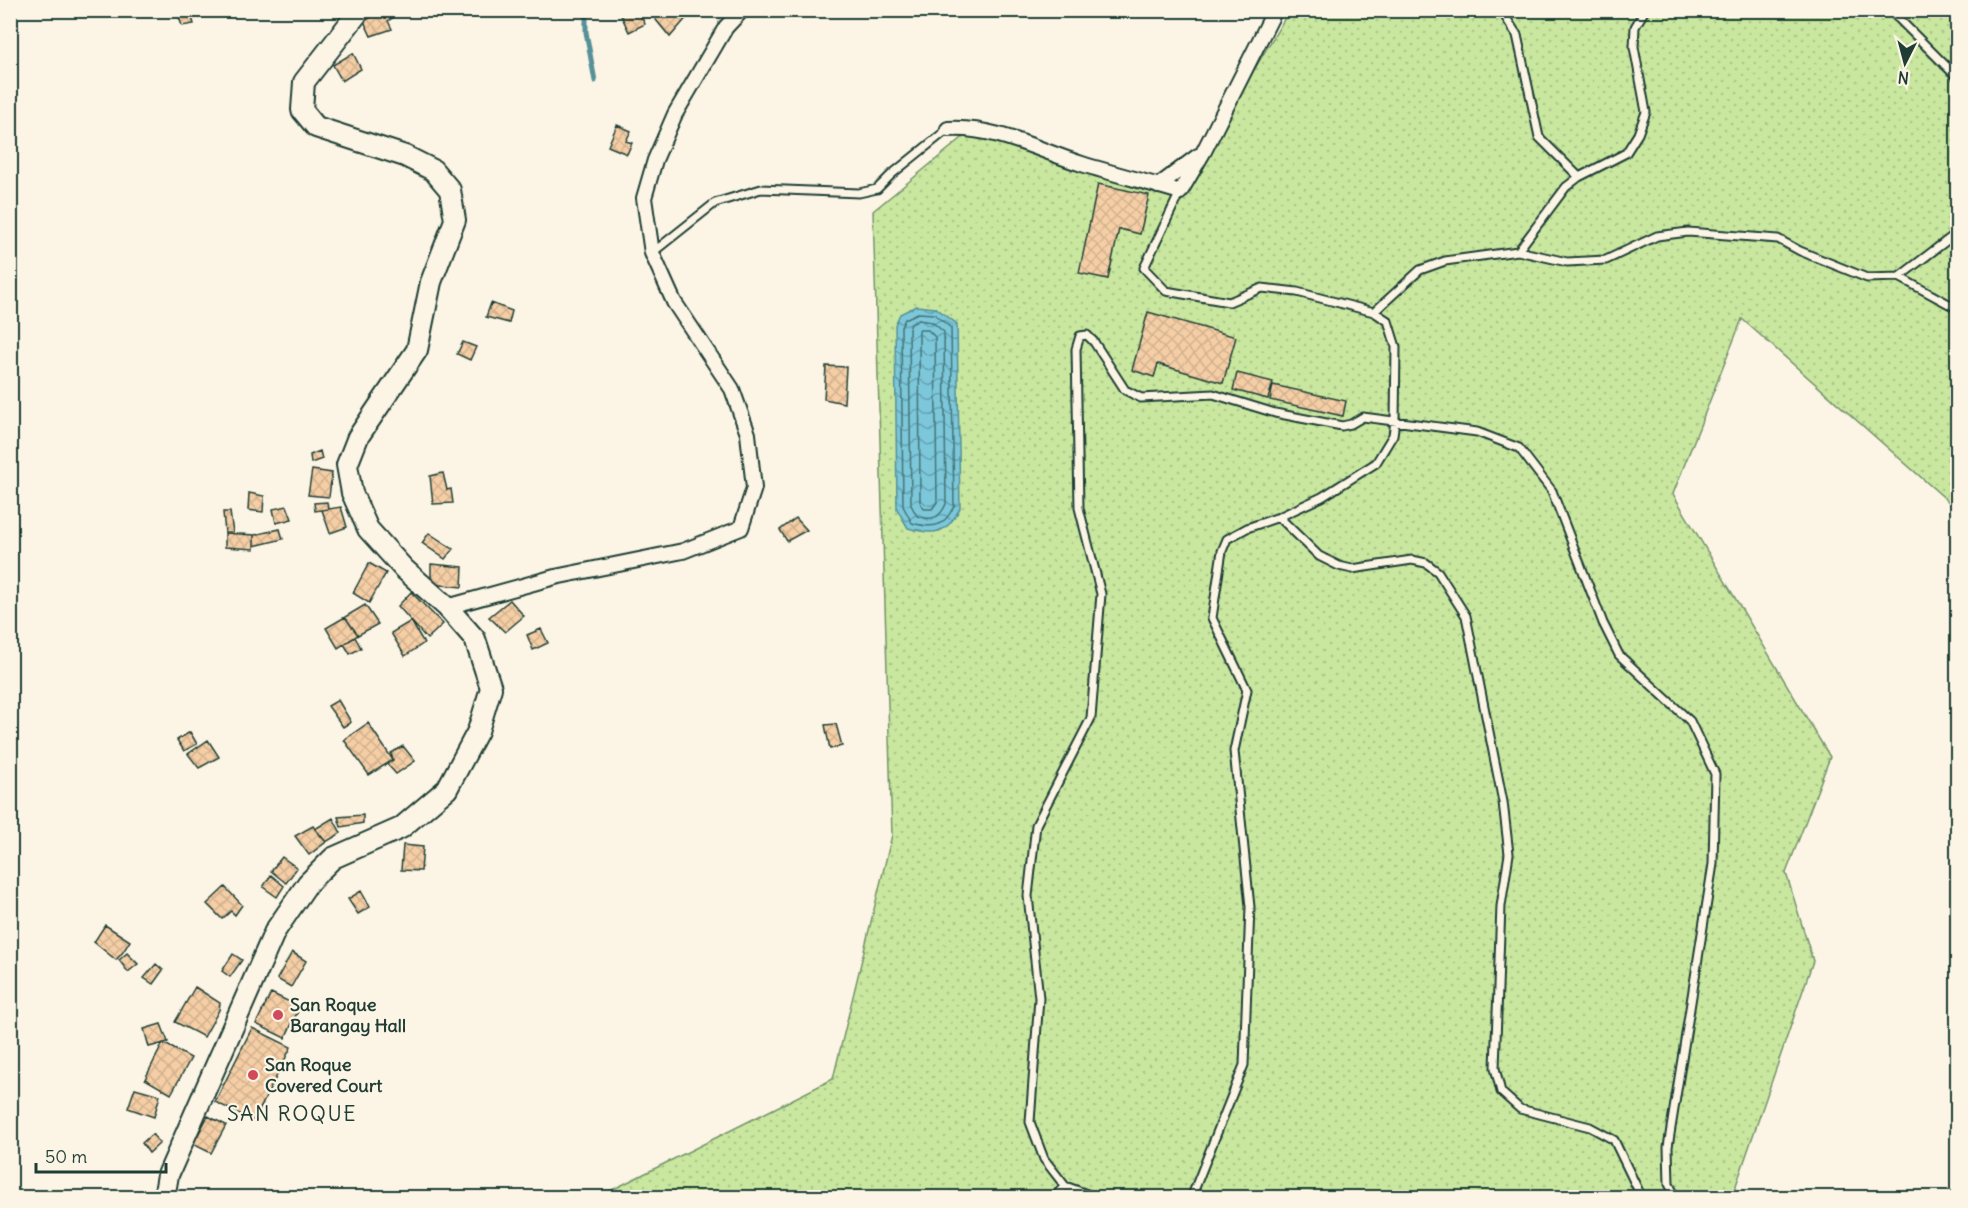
<svg xmlns="http://www.w3.org/2000/svg" width="1968" height="1208" viewBox="0 0 1968 1208" font-family="Delius,sans-serif">
  <style>
    .grass { fill: url(#grass-dots); stroke: #74926a; stroke-width: 1.5 }
    .water { fill: url(#water-waves); stroke: #569098; stroke-width: 1.5 }
    .lines { fill: none; stroke-linecap: round; stroke-linejoin: round }
    .shore { stroke: #447476; stroke-width: 1.5 }
    .stream { stroke: #569098; stroke-width: 5 }
    .building { fill: url(#building-cross-hatch); stroke: #1f3d34; stroke-width: 1.5 }
    .lane-casing { stroke: #1f3d34; stroke-width: 11 }
    .street-casing { stroke: #1f3d34; stroke-width: 18 }
    .secondary-casing { stroke: #1f3d34; stroke-width: 24 }
    .lane { stroke: #fcf5e5; stroke-width: 7 }
    .street { stroke: #fcf5e5; stroke-width: 14 }
    .secondary { stroke: #fcf5e5; stroke-width: 20 }
    .poi-dot { fill: #d1495b; stroke: #fcf5e5; stroke-width: 2 }
    .labels { text-anchor: middle; stroke-width: 4.5; stroke-linejoin: round; paint-order: stroke }
    .poi-label { font-size: 18px; font-weight: bold; fill: #1f3d34; stroke: #fcf5e5; text-anchor: start }
    .quarter-label { font-size: 21px; letter-spacing: 1.5px; fill: #1f3d34; stroke: #fcf5e5 }
  </style>
  <defs>
    <pattern id="grass-dots" width="8" height="8" patternUnits="userSpaceOnUse" patternTransform="scale(1.5)"><rect width="8" height="8" fill="#c9e79f"/><path d="M2 2h.1M6 6h.1" fill="none" stroke="#acc78a" stroke-width="1.8" stroke-linecap="round"/></pattern>
    <pattern id="water-waves" width="16" height="10" patternUnits="userSpaceOnUse" patternTransform="scale(1.5)"><rect width="16" height="10" fill="#7bc7da"/><path d="M0 5q4-4 8 0t8 0" fill="none" stroke="#64a3b2"/></pattern>
    <pattern id="building-cross-hatch" width="8" height="8" patternUnits="userSpaceOnUse" patternTransform="scale(1.5)"><rect width="8" height="8" fill="#f5cea5"/><path d="M0 0l8 8M0 8l8-8" fill="none" stroke="#d2b28f"/></pattern>
  </defs>
  <rect width="100%" height="100%" fill="#fcf5e5"/>
  <filter id="ink" filterUnits="userSpaceOnUse"><feTurbulence type="fractalNoise" baseFrequency=".0167" numOctaves="2"/><feDisplacementMap in="SourceGraphic" scale="12" xChannelSelector="R" yChannelSelector="G"/><feConvolveMatrix kernelMatrix="1 2 1 2 8 2 1 2 1" color-interpolation-filters="sRGB"/></filter>
  <g filter="url(#ink)">
    <!-- grass -->
    <path class="grass" d="M1289,11H1957V509L1742,319L1673,494L1830,757L1786,873L1813,961L1732,1197L596,1198L833,1079L892,835L873,211L967,134L1180,195Z"/>
    <!-- water -->
    <path class="water" d="M916,306L936,308L957,324L960,508C947,534 935,536 908,528L897,509L895,325L900,314Z"/>
    <g class="lines">
      <!-- shore -->
      <path class="shore" d="M918,313L934,314L951,328L954,506C944,527 934,529 912,523L903,506L901,327L905,319Z
        M919,320L932,322L944,332L946,504C940,518 932,521 917,516L911,505L909,329L911,324Z
        M919,330H928L935,337L937,502L932,509H924L920,502Z"/>
      <!-- stream -->
      <path class="stream" d="M586,10V32L595,81"/>
    </g>
    <!-- building -->
    <path class="building" d="M385,10H391L394,17L388,21L392,29L371,36L364,21Z
      M638,10L645,24L629,32L619,11Z
      M658,10H685L689,15L670,37L652,15Z
      M190,11L194,24L182,26L178,14Z
      M353,53L361,69L342,81L333,65Z
      M617,125L631,131L626,141L632,143L627,154L608,146Z
      M1098,184L1149,195L1140,234L1119,229L1108,279L1079,273Z
      M491,303L512,311L509,323L486,317Z
      M1148,312L1236,337L1223,383L1158,364L1154,377L1132,370Z
      M463,342L476,347L470,360L457,354Z
      M826,366L846,367L844,403L824,399Z
      M1237,373L1273,382L1268,399L1233,390Z
      M1273,385L1346,401L1343,416L1270,400Z
      M320,451L322,459L311,463L310,455Z
      M312,470L332,473L329,497L308,495Z
      M443,473L447,490L451,489L453,503L433,504L430,476Z
      M249,493L264,496L263,512L248,510Z
      M327,502L328,509L315,511L314,503Z
      M287,506L292,519L276,523L273,509Z
      M341,507L347,527L330,533L322,510Z
      M223,512H230L233,533H225Z
      M796,518L807,530L787,541L780,530Z
      M280,529L283,539L254,546V535Z
      M225,533L254,535V549L225,547Z
      M429,533L453,549L445,559L422,543Z
      M369,563L386,573L369,603L353,593Z
      M431,564L463,567L462,587L431,584Z
      M411,592L443,624L427,639L398,606Z
      M510,600L524,616L505,632L489,617Z
      M365,605L378,624L358,635L345,617Z
      M345,617L358,635L338,648L326,628Z
      M411,621L424,643L405,656L391,633Z
      M541,629L548,643L533,650L527,635Z
      M355,637L361,648L350,654L344,644Z
      M338,700L351,722L343,727L328,706Z
      M368,723L393,760L369,775L344,740Z
      M836,724L842,746L830,749L825,725Z
      M190,732L197,744L184,751L177,740Z
      M208,740L219,757L199,768L188,754Z
      M403,746L415,761L396,774L387,764L393,760L391,753Z
      M363,815V823L341,827L338,817Z
      M333,818L341,833L326,842L315,829Z
      M313,826L326,842L309,855L295,836Z
      M403,845L423,847L421,871L401,870Z
      M282,857L297,868L286,883L271,871Z
      M271,875L284,886L277,897L263,887Z
      M225,887L242,905L235,915L231,911L222,919L207,904Z
      M361,891L370,907L358,914L348,899Z
      M105,925L130,941L123,952L116,960L94,942Z
      M292,952L306,961L291,987L277,979Z
      M127,953L138,964L128,972L119,960Z
      M233,954L242,960L230,977L222,971Z
      M156,964L163,970L153,984L144,978Z
      M195,987L220,1003L219,1010L204,1037L175,1022Z
      M271,993L300,1007L285,1038L256,1024Z
      M161,1024L168,1042L149,1047L144,1029Z
      M252,1028L291,1047L254,1121L215,1102Z
      M163,1043L191,1058L171,1094L145,1079Z
      M135,1088L160,1095L154,1117L128,1108Z
      M208,1116L226,1125L211,1153L193,1144Z
      M152,1134L160,1143L149,1153L142,1143Z"/>
    <g class="lines">
      <defs>
        <path id="lane" d="M1501,10L1517,35L1539,137L1579,177
          M1890,10L1958,78
          M1180,192L1144,268L1166,291L1229,302L1262,288L1297,292L1374,312L1388,321L1396,347L1395,421L1393,435L1376,463L1322,497L1279,517L1247,528L1227,539L1222,551L1212,618L1247,690L1234,751L1250,907L1244,1065L1191,1198
          M1518,251L1566,187L1579,177L1626,153L1638,134L1646,112L1634,47L1635,27L1645,10
          M652,253L715,203L761,189L859,193L877,189L892,174L948,129
          M1899,277L1958,232
          M1374,312L1420,270L1445,261L1518,251L1567,262L1606,260L1657,236L1688,232L1778,239L1800,251L1867,278L1899,277L1958,309
          M1279,517L1319,556L1339,566L1352,569L1412,560L1426,563L1438,572L1466,616L1503,802L1509,854L1501,906L1495,1068L1501,1092L1520,1109L1590,1127L1614,1140L1642,1198
          M1065,1186L1044,1159L1030,1122L1039,998L1028,896L1036,825L1091,718L1101,594L1079,508L1076,349L1080,336L1087,335L1094,342L1125,390L1141,398L1213,394L1275,413L1342,426L1351,424L1363,417L1477,432L1519,448L1552,491L1603,623L1619,655L1690,721L1715,774L1713,864L1668,1147L1669,1184L1676,1198
          M1053,1198L1065,1186L1098,1198"/>
        <path id="street" d="M948,129C994,126 1038,150 1082,164C1114,174 1147,182 1180,192L1204,151L1275,10
          M1158,186L1198,156
          M447,607L555,577L683,551L741,528L754,488L748,434L732,389L674,302L652,253L644,198L655,160L675,114L726,27L742,10"/>
        <path id="secondary" d="M164,1198L168,1175L275,931L308,883L333,858L401,828L447,789L478,731L491,688L475,639L447,607L404,569L368,529L352,493L347,465L358,437L417,350L431,282L455,220L450,190L433,170L405,156L316,127L302,110L304,82L360,10"/>
      </defs>
      <!-- lane casing -->
      <use href="#lane" class="lane-casing"/>
      <!-- street casing -->
      <use href="#street" class="street-casing"/>
      <!-- secondary casing -->
      <use href="#secondary" class="secondary-casing"/>
      <!-- lane -->
      <use href="#lane" class="lane"/>
      <!-- street -->
      <use href="#street" class="street"/>
      <!-- secondary -->
      <use href="#secondary" class="secondary"/>
    </g>
  </g>
  <!-- markers -->
  <g class="poi-dot">
    <circle cx="278" cy="1015" r="6"/>
    <circle cx="253" cy="1075" r="6"/>
  </g>
  <g class="labels">
    <!-- poi labels -->
    <g class="poi-label">
      <text x="290" y="1011">San Roque<tspan x="290" dy="21">Barangay Hall</tspan></text>
      <text x="265" y="1071">San Roque<tspan x="265" dy="21">Covered Court</tspan></text>
    </g>
    <!-- quarter labels -->
    <g class="quarter-label">
      <text x="292" y="1121">SAN ROQUE</text>
    </g>
  </g>
  <!-- margin -->
  <rect width="1968" height="1208" fill="none" stroke="#fcf5e5" stroke-width="36"/>
  <rect x="18" y="18" width="1932" height="1172" fill="none" stroke="#1f3d34" stroke-width="2" filter="url(#ink)"/>
  <!-- north arrow -->
  <g transform="translate(1905 63) rotate(186)" stroke="#fcf5e5" stroke-width="4.5" paint-order="stroke">
  <path d="M0-4.5L10 22L0 15L-10 22Z" fill="#1f3d34"/>
  <text y="-9" font-size="16" font-weight="bold" text-anchor="middle" fill="#1f3d34">N</text>
  </g>
  <!-- scale -->
  <path d="M36 1163v9h130v-9" fill="none" stroke="#1f3d34" stroke-width="3"/>
  <text x="45" y="1163" font-size="18" fill="#1f3d34" stroke="#fcf5e5" stroke-width="4.5" paint-order="stroke">50 m</text>
</svg>
